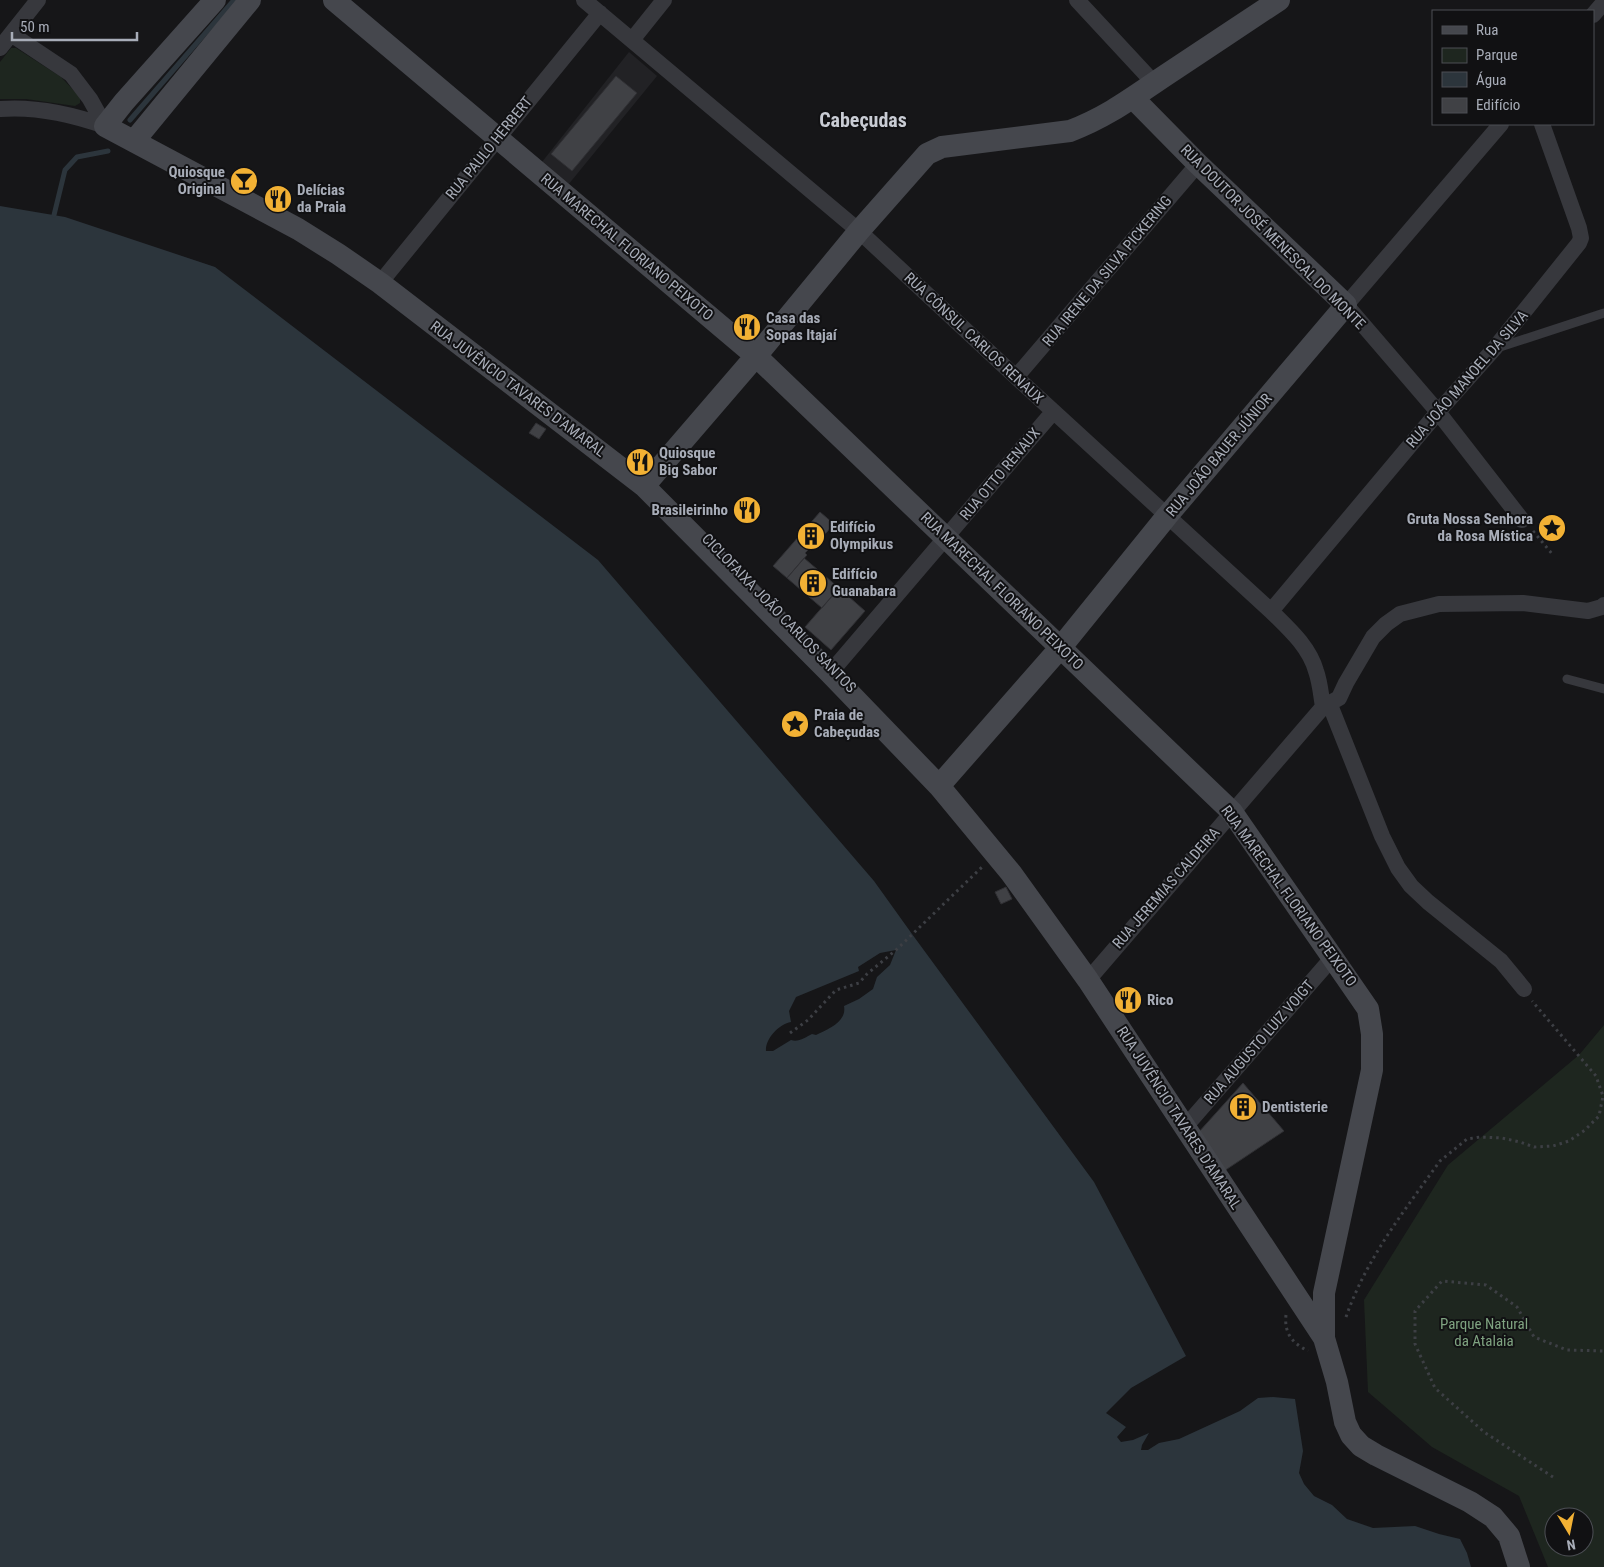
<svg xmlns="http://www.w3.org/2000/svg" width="1604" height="1567" viewBox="0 0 1604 1567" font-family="'Roboto Condensed',sans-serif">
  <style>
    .built { fill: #222225 }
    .green { fill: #1e261f; fill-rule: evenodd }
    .water { fill: #2c353c; fill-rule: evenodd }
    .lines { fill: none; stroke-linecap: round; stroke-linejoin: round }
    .stream { stroke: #2c353c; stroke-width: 5 }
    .building { fill: #404145; stroke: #303034 }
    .path { stroke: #3d3f44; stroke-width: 3; stroke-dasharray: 2.5 4; stroke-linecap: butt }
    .lane { stroke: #37383d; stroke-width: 9 }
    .street { stroke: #37383d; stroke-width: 16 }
    .secondary { stroke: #45474d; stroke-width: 22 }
    .labels { text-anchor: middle; stroke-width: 4; stroke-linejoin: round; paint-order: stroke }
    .street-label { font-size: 15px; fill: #a8adb8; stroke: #111113 }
    .poi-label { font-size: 15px; font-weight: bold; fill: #a8adb8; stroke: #111113; text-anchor: start }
    .park-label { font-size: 15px; fill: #7fa381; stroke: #111113 }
    .district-label { font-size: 20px; font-weight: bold; fill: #c9ccd4; stroke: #111113 }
  </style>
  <rect width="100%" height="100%" fill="#161618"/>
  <!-- built -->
  <path class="built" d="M629,52L657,76L568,185L542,162Z"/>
  <!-- green -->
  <path class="green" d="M11,48H16L61,77L80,97V103L75,106L26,99H0V62Z
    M1604,1025V1567H1548L1519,1496L1432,1447L1368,1392L1364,1300L1448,1165L1579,1055ZM1554,1517H1584V1547H1554Z"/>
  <!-- water -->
  <path class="water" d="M0,206L65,217L215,267L598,560L874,881L912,934L1094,1182L1186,1356L1131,1388L1106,1413L1126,1427L1117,1437L1121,1442L1133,1440L1149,1433L1142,1445L1141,1450H1148L1159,1443L1179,1439L1240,1411L1258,1398L1273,1397L1295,1399L1303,1451L1299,1473L1304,1484L1314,1496L1332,1505L1347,1519L1373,1528L1415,1526L1439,1534L1460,1539L1467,1553L1471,1567H0ZM896,950L890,965L877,977L873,989L859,999L844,1006C847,1022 828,1029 816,1035L812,1034C806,1037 798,1043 791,1040L773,1051H766C765,1039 779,1024 791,1022L789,1011L796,997L859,971L858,967L880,953Z"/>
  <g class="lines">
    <!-- stream -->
    <path class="stream" d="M130,120L234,0
      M54,215L65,170L77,157L108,151"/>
  </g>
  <!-- building -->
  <path class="building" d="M616,76L637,93L572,171L551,154Z
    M536,423L546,429L539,439L529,433Z
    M820,512L834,524L811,550L809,549L805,553L807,555L787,578L773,566Z
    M804,558L839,588L822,608L787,578Z
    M839,588L865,611L831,650L805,627Z
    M1006,887L1012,899L1001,904L995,892Z
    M1243,1083L1284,1131L1224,1171L1198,1133Z"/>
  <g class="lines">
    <!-- path -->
    <path class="path" d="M1533,531L1553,555
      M790,1033L808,1020L836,990L859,983L867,974L896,950L982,867
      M1286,1315C1284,1333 1292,1343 1308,1351
      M1346,1317C1366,1259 1404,1211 1440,1161L1467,1139L1480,1137L1502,1138L1520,1142L1534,1147L1553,1146L1569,1141L1585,1130L1599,1116L1603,1096L1596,1076L1532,1001
      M1553,1477L1484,1432L1435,1388L1415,1344V1311L1442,1281L1486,1285L1517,1307L1534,1337L1567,1350L1604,1351"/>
    <!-- lane -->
    <path class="lane" d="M1497,348L1604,313
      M1567,679L1604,689"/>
    <!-- street -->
    <path class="street" d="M584,0L859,231L1016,377L1271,611C1288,628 1309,646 1316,671C1320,682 1321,695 1323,707
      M1077,0L1154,83
      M1593,15L1604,2
      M11,34L71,74L90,99L105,126
      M632,40L664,0
      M0,48L38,0
      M0,109C37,106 71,114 105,126
      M1501,124L1346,305L1438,412L1522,520
      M380,283L600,13
      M1016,377L1198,164
      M1271,611L1438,412L1494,349L1579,243L1581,238L1579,228L1542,124
      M830,673L1053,412
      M1323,707L1332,710L1382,836L1398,868L1411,886L1428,902L1501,961L1524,989
      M1088,980L1323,707L1339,698L1346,683L1373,637L1386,624L1400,614L1439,604L1523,603L1588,611L1602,607L1604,605
      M1185,1127L1333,957"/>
    <!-- secondary -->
    <path class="secondary" d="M215,0L124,102L105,126L298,229L338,254L380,283L644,486L830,673L939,786L1011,873L1088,980L1324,1338L1337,1382L1345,1422L1351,1435L1361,1446L1376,1455L1470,1502L1493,1517L1509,1536L1519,1567
      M334,0L756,356L1232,812L1368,1009L1372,1034V1070L1324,1293V1338
      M134,141L250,0
      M644,486L756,356L859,231L927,154L942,147L1070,131C1109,116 1133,97 1166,75C1204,50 1241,25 1279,0
      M939,786L1061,647L1167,516L1346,305L1198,164L1134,99"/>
  </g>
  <!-- icons -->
  <defs>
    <symbol id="bar-disc" viewBox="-11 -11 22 22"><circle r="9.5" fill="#f2b134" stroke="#111113"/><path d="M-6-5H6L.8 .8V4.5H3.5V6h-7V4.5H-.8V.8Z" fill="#111"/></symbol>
    <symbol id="restaurant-disc" viewBox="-11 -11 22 22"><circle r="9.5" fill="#f2b134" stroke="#111113"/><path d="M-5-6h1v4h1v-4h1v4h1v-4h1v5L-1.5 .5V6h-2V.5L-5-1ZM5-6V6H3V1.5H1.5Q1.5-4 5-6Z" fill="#111"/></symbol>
    <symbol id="sight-disc" viewBox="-11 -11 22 22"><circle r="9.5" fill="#f2b134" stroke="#111113"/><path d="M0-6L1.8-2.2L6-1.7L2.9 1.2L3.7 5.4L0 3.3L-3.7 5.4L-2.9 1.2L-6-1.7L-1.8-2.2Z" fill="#111"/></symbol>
    <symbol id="building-disc" viewBox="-11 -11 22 22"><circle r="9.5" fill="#f2b134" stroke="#111113"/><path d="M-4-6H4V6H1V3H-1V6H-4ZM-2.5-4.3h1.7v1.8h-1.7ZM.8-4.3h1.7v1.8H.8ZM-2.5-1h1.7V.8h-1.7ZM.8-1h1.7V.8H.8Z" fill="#111"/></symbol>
  </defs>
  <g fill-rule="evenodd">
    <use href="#bar-disc" x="228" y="165" width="32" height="32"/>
    <use href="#restaurant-disc" x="262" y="183" width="32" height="32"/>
    <use href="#restaurant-disc" x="731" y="311" width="32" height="32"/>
    <use href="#restaurant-disc" x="624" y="446" width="32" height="32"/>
    <use href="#restaurant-disc" x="731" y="494" width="32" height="32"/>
    <use href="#sight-disc" x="1536" y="512" width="32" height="32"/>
    <use href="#building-disc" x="795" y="520" width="32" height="32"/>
    <use href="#building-disc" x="797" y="567" width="32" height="32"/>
    <use href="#sight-disc" x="779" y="708" width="32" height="32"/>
    <use href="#restaurant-disc" x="1112" y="984" width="32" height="32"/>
    <use href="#building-disc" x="1227" y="1091" width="32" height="32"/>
  </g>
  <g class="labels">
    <!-- street labels -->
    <g class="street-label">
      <text transform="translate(489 148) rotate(-51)" y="5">RUA PAULO HERBERT</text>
      <text transform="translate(1273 237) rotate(45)" y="5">RUA DOUTOR JOSÉ MENESCAL DO MONTE</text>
      <text transform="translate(627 247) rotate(40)" y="5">RUA MARECHAL FLORIANO PEIXOTO</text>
      <text transform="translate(1107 271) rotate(-50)" y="5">RUA IRENE DA SILVA PICKERING</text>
      <text transform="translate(974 338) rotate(43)" y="5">RUA CÔNSUL CARLOS RENAUX</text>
      <text transform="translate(1467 379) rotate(-49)" y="5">RUA JOÃO MANOEL DA SILVA</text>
      <text transform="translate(518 389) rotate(37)" y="5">RUA JUVÊNCIO TAVARES D'AMARAL</text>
      <text transform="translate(1219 455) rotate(-50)" y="5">RUA JOÃO BAUER JÚNIOR</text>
      <text transform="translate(1000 474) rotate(-50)" y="5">RUA OTTO RENAUX</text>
      <text transform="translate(1002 591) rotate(44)" y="5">RUA MARECHAL FLORIANO PEIXOTO</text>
      <text transform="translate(779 613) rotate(46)" y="5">CICLOFAIXA JOÃO CARLOS SANTOS</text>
      <text transform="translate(1166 888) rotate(-49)" y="5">RUA JEREMIAS CALDEIRA</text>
      <text transform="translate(1289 896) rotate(54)" y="5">RUA MARECHAL FLORIANO PEIXOTO</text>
      <text transform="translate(1259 1042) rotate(-49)" y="5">RUA AUGUSTO LUIZ VOIGT</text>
      <text transform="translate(1179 1118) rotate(57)" y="5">RUA JUVÊNCIO TAVARES D'AMARAL</text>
    </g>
    <!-- poi labels -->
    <g class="poi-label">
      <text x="225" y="177" text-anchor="end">Quiosque<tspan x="225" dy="17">Original</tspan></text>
      <text x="297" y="195">Delícias<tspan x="297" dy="17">da Praia</tspan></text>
      <text x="766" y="323">Casa das<tspan x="766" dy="17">Sopas Itajaí</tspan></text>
      <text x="659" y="458">Quiosque<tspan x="659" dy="17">Big Sabor</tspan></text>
      <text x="728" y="515" text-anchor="end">Brasileirinho</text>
      <text x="1533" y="524" text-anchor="end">Gruta Nossa Senhora<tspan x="1533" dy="17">da Rosa Mística</tspan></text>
      <text x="830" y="532">Edifício<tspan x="830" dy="17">Olympikus</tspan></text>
      <text x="832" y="579">Edifício<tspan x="832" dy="17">Guanabara</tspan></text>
      <text x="814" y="720">Praia de<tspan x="814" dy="17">Cabeçudas</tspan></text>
      <text x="1147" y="1005">Rico</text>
      <text x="1262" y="1112">Dentisterie</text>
    </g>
    <!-- park labels -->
    <g class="park-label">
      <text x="1484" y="1329">Parque Natural<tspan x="1484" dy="17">da Atalaia</tspan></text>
    </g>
    <!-- district labels -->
    <g class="district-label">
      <text x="863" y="127">Cabeçudas</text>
    </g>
  </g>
  <!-- legend -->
  <rect x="1432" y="10" width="162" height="115" fill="#111113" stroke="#4d4f55"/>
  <rect x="1442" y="26" width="25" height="8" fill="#45474d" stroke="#4d4f55"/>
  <text x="1476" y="35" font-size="15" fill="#a8adb8">Rua</text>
  <rect x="1442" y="48" width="25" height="15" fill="#1e261f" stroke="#4d4f55"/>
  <text x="1476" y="60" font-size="15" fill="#a8adb8">Parque</text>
  <rect x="1442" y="72" width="25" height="15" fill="#2c353c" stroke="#4d4f55"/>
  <text x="1476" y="85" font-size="15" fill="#a8adb8">Água</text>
  <rect x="1442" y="98" width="25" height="15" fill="#404145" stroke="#4d4f55"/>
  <text x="1476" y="110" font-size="15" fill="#a8adb8">Edifício</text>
  <!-- north arrow -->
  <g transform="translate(1569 1532) rotate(170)"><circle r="24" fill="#111113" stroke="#4d4f55"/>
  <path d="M0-4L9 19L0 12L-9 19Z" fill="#f2b134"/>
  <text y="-8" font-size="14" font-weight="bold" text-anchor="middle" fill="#a8adb8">N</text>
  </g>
  <!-- scale -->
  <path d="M12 32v8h125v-8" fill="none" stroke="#a8adb8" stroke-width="2.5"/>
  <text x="20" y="32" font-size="15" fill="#a8adb8" stroke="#111113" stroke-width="4" paint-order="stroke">50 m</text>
</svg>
